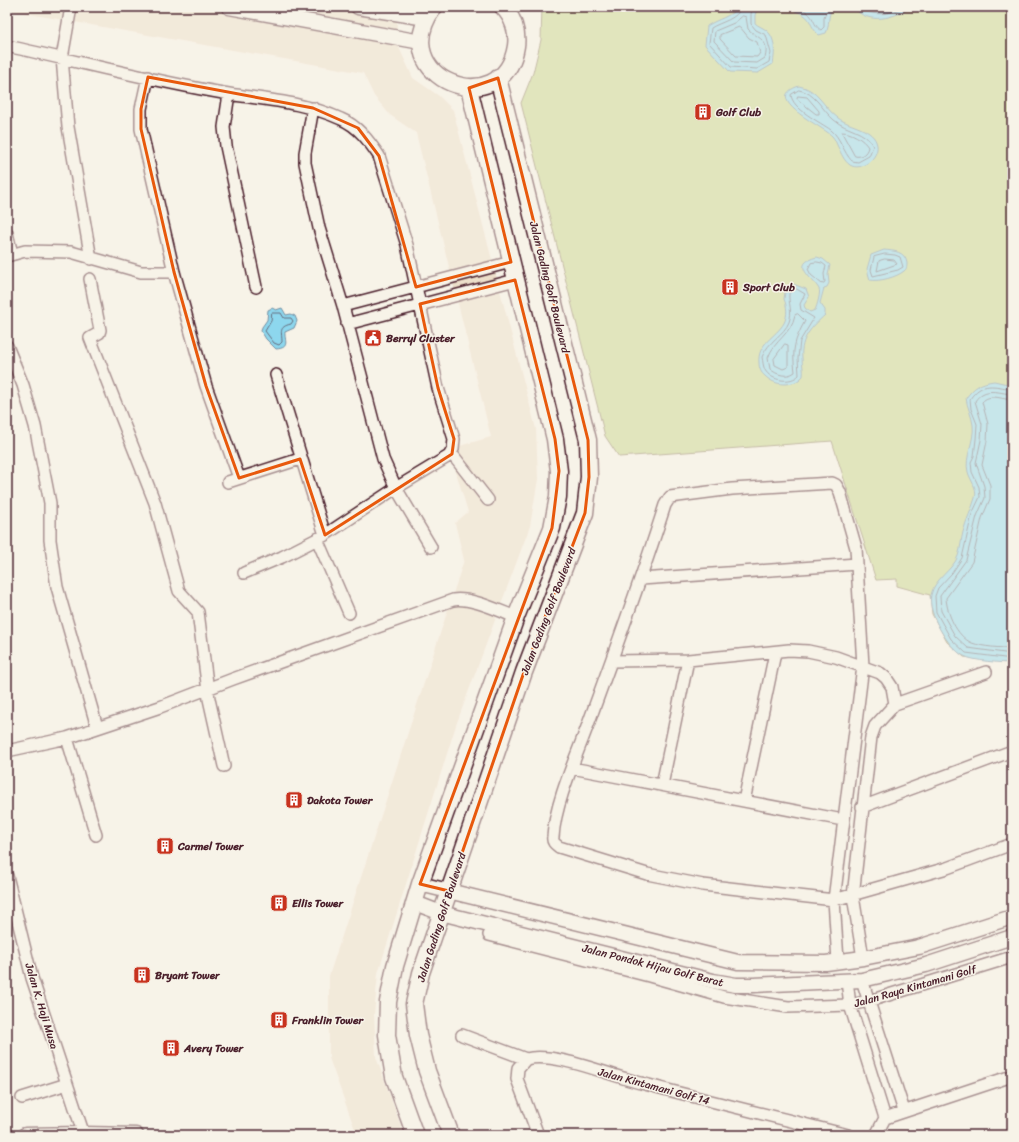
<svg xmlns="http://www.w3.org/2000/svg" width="1019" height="1142" viewBox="0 0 1019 1142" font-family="Sriracha,sans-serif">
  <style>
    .built { fill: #ecdfca }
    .green { fill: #c6d68a; stroke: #887a5a }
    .water { fill: #8dd7ee; stroke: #728da0 }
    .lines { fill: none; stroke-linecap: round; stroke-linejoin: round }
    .shore { stroke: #656979; stroke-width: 1 }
    .minor-casing { stroke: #4a1f2b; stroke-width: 14 }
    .tertiary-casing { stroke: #4a1f2b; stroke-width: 17 }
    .secondary-casing { stroke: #4a1f2b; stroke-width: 19 }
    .minor { stroke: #f7f3e8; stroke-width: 11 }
    .tertiary { stroke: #f7f3e8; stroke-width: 14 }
    .secondary { stroke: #f7f3e8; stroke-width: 16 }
    .marked { fill: none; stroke: #e8590c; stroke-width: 3; stroke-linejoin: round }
    .labels { text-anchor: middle; stroke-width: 3; stroke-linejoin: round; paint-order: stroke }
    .poi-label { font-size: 11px; font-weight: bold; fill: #4a1f2b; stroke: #f7f3e8; text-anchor: start }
    .street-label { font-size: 11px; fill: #4a1f2b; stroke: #f7f3e8 }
  </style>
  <rect width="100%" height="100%" fill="#f7f3e8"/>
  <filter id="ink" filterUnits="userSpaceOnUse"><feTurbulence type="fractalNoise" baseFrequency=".025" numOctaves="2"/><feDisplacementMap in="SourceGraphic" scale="8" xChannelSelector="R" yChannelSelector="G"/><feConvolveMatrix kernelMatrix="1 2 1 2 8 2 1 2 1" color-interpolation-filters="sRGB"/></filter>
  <g filter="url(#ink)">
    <!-- built -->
    <path class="built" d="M7,7H398L396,41L413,78L439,96L453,110L536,429L538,479L530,526L456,725L378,973L374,1014L376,1057L404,1135H357L329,1058V976L464,560L455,523L468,512L449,449L491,437L416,133L390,115L374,96L363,73L7,10Z"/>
    <!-- green -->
    <path class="green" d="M542,7H1012V663L964,657L947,642L932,614L930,595L897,586V579L876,580L832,441L619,457L605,436L521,103L533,73L541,40Z"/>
    <!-- water -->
    <path class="water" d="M738,7H758L755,15V23C758,26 762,27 766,30C776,37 775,53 773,64L758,73L730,72L705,45L707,26C717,19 731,17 738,7Z
      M793,7H833C827,16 830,25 826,33L819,35C807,24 814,17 795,11Z
      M853,7H912C893,18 869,26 853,7Z
      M958,7H1005C989,12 973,14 958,7Z
      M799,86C818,89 823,107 838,118C850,127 874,128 877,145C879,158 861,172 850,165C844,161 841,153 838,147C836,143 835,139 832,136C823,126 760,99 799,86Z
      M884,250C894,251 905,251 907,263C907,266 907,269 904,271C897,277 879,282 870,280L867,269L871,255Z
      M817,257L823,259L830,265L828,274L829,283L827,287L824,288L820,303L825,310V315C812,327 800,338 802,358C802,364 804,370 803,376C798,382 792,384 784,384C777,384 770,381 765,376C761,373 759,368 759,363C757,343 776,337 784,323C788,315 787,306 784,299L785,292L793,284L806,289L809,297L804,305L805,308L810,312L815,310C817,306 821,292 819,289C813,278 789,264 817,257Z
      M272,308L276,310L282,308L286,315L291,314L295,316L297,321L294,328L285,332C284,340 291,348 276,349L266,339L261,331L262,327L267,320L268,310Z
      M994,381L1012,385V663C1002,663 973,661 964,656C948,648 927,613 931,595C934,579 953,570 958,556C961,548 961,539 963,532C966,520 972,509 975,498C978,488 970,480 968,472C964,457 975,441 973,425C972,416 967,407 966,398C974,387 980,383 994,381Z"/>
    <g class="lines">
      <!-- shore -->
      <path class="shore" d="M741,7C739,19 720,22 711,28L709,43L731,67L757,69L769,62L771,53L766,35L756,30L751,24V14L753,7
        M798,7C817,15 811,24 821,30L824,27V18L828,7
        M858,7C874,17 887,15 904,7
        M743,16L746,17L748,29C758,39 770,39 765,58L757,63L734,62L714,41L715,31L734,23Z
        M740,27L749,38L757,42L760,53L757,57L736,56L720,39V35Z
        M799,90C815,92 822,110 834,120C847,131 865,130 873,146L869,156L858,162L852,161C843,152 841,138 831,130C820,122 792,109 791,95Z
        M798,96L807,97L819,111V114H816L797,99Z
        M842,132C851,132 863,139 868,147C867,153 861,158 855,156Z
        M885,254L895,255L900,257L903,267L898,270L873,276L871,270L874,257Z
        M885,259L894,260L897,264L877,271L879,261Z
        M817,262L822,263L826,266L824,274L825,282L822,284L811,275L808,269L811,263Z
        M795,288L805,294L800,304L801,310L814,318L800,341L798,358L799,375C791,384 771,381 765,370C763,366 763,362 762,357C768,341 784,335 789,322C793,311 788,303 789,294Z
        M272,313H281L284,318H291L293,321L291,324C278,327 282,332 282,342L279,345L274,343L265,331L271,321Z
        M798,314L805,321C794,341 792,349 795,372C787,378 777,375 770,369L768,358C774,340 791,335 795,315Z
        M785,344L788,345V367L783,369L775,365L774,359Z
        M1012,389C994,386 982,381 970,399L971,409L977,424L976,439L974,456L971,462L972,472L979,487L980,497L972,514L962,558L952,573L938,588L935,596L936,612L951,639L966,653L1012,659
        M1012,394C998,393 985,386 975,401L982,424L981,440L976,463L984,486L985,498L977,516L966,560L940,596L941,611L955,636L968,648L1012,654
        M1012,400C1001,399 990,393 982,402L988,424L987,441L982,465L990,485V499L982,518L972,562L946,598C947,613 956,636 972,643C983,647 1000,648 1012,648"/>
      <defs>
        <path id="minor" d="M71,7L62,58L68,127L91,259
          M7,46C81,62 155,82 229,94C268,100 304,102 341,119C358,126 369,141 379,156L407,245L438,388L454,439L453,449L449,456L396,488L325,535L282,557L244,573
          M148,77L141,109V129L174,272L206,386L239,478
          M229,94L224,127L226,146L256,287
          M313,108L305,153V163L319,228L343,306L383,459L396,488L431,547
          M7,233L12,254
          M7,256L25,251L71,252L141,272H174
          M90,279L100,330L99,333L90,338L155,503L179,591L198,612L209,699L224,766
          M343,306L511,262
          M347,324L515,280
          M7,346L23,385L35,426L50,503V540L57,587L97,727
          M276,375L325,535
          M452,454L488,500
          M228,482L300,459
          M317,539L349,613
          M641,579L857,564
          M611,661L688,660L789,650L808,651L836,657L880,673L886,678L892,687L895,704L875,726L871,737L853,896L863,958
          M895,704L986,672
          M67,738L96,835
          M7,751L67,738L160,707L233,679L453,600C471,597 499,611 516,617
          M572,768L843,820
          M662,785L688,660
          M744,801L775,653
          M862,807L1012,751
          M7,876L32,978L84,1135
          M489,935L649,976L724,997L788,1007L850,1005L869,1001L1012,957
          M838,961L834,900L863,666L856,548L840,492L836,485L832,483L732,489L670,497L665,505C642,577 616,648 590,719C578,753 555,802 553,837C552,842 555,844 559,847L647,874L703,885L834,900L947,868L1012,844
          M862,980L904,1111
          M847,981L850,1005L885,1118
          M462,1035L526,1059C554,1051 611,1076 641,1083C709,1101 779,1118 848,1135
          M526,1059L518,1068L517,1079L538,1135
          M22,1098L67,1084
          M876,1135L885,1118L1012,1076"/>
        <path id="tertiary" d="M229,7L421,42
          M358,7L426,18
          M420,884L738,962L826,963L863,958L919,947L1012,917
          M415,903L441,913L713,981L736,985H754L862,980L926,965L1012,937
          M25,1135L83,1134L136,1135"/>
        <path id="secondary" d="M434,7C382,79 504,124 516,46C518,32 513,17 503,7
          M415,1135L394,1077L387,1035L388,1002L395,966L420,884L516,617L552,528L558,497L559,471L555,439L469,88
          M451,1135L427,1071L418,1035L414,1004L421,973L524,672L585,513L589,477L588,440L498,78"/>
      </defs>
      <!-- minor casing -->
      <use href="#minor" class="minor-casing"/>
      <!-- tertiary casing -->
      <use href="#tertiary" class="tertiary-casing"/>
      <!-- secondary casing -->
      <use href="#secondary" class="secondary-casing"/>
      <!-- minor -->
      <use href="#minor" class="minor"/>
      <!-- tertiary -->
      <use href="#tertiary" class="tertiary"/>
      <!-- secondary -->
      <use href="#secondary" class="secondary"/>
    </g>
  </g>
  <!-- marked area -->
  <path d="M0 0H1019V1142H0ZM148,77L313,108L358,128L379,156L416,287L511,262L469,88L498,78L588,440L589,477L585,513L524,672L449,891L420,884L552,528L559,471L555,439L515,280L420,304L438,388L454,439L452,454L325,535L300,459L239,478L206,386L174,272L141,129V109Z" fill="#f7f3e8" fill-opacity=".55" fill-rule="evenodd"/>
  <path class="marked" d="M148,77L313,108L358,128L379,156L416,287L511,262L469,88L498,78L588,440L589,477L585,513L524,672L449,891L420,884L552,528L559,471L555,439L515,280L420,304L438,388L454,439L452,454L325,535L300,459L239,478L206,386L174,272L141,129V109Z"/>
  <!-- icons -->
  <defs>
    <symbol id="building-square" viewBox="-11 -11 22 22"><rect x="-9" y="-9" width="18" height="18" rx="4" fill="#c8321e" stroke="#f7f3e8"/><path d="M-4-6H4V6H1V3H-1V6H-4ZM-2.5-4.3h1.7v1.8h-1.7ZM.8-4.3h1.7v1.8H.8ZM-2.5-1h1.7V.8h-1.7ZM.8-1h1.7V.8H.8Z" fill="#fff"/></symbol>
    <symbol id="civic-square" viewBox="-11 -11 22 22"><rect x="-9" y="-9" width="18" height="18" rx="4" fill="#c8321e" stroke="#f7f3e8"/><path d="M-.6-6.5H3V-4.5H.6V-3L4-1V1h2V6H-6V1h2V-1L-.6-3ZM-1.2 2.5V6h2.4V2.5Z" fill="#fff"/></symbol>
  </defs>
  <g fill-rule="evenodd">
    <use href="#building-square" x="693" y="102" width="20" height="20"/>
    <use href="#building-square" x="720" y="277" width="20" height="20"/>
    <use href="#civic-square" x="363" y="328" width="20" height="20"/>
    <use href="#building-square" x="284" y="790" width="20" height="20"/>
    <use href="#building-square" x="155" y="836" width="20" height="20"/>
    <use href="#building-square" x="269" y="893" width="20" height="20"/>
    <use href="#building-square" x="132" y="965" width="20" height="20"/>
    <use href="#building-square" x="269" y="1010" width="20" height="20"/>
    <use href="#building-square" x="161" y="1038" width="20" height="20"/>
  </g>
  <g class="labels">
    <!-- poi labels -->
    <g class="poi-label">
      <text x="716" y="116">Golf Club</text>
      <text x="743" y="291">Sport Club</text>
      <text x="386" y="342">Berryl Cluster</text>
      <text x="307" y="804">Dakota Tower</text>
      <text x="178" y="850">Carmel Tower</text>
      <text x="292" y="907">Ellis Tower</text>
      <text x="155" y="979">Bryant Tower</text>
      <text x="292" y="1024">Franklin Tower</text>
      <text x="184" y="1052">Avery Tower</text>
    </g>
    <!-- street labels -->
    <g class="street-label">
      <text transform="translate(550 287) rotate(76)" y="4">Jalan Gading Golf Boulevard</text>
      <text transform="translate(548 611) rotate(-69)" y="4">Jalan Gading Golf Boulevard</text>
      <text transform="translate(441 917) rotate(-72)" y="4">Jalan Gading Golf Boulevard</text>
      <text transform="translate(653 965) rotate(14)" y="4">Jalan Pondok Hijau Golf Barat</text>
      <text transform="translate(915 986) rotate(-16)" y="4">Jalan Raya Kintamani Golf</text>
      <text transform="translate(42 1006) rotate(73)" y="4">Jalan K. Haji Musa</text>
      <text transform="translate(654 1086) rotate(15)" y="4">Jalan Kintamani Golf 14</text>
    </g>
  </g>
  <!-- margin -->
  <rect width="1019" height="1142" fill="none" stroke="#f7f3e8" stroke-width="24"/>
  <rect x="12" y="12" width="995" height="1118" fill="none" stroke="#4a1f2b" stroke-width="1.5" filter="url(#ink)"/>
</svg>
